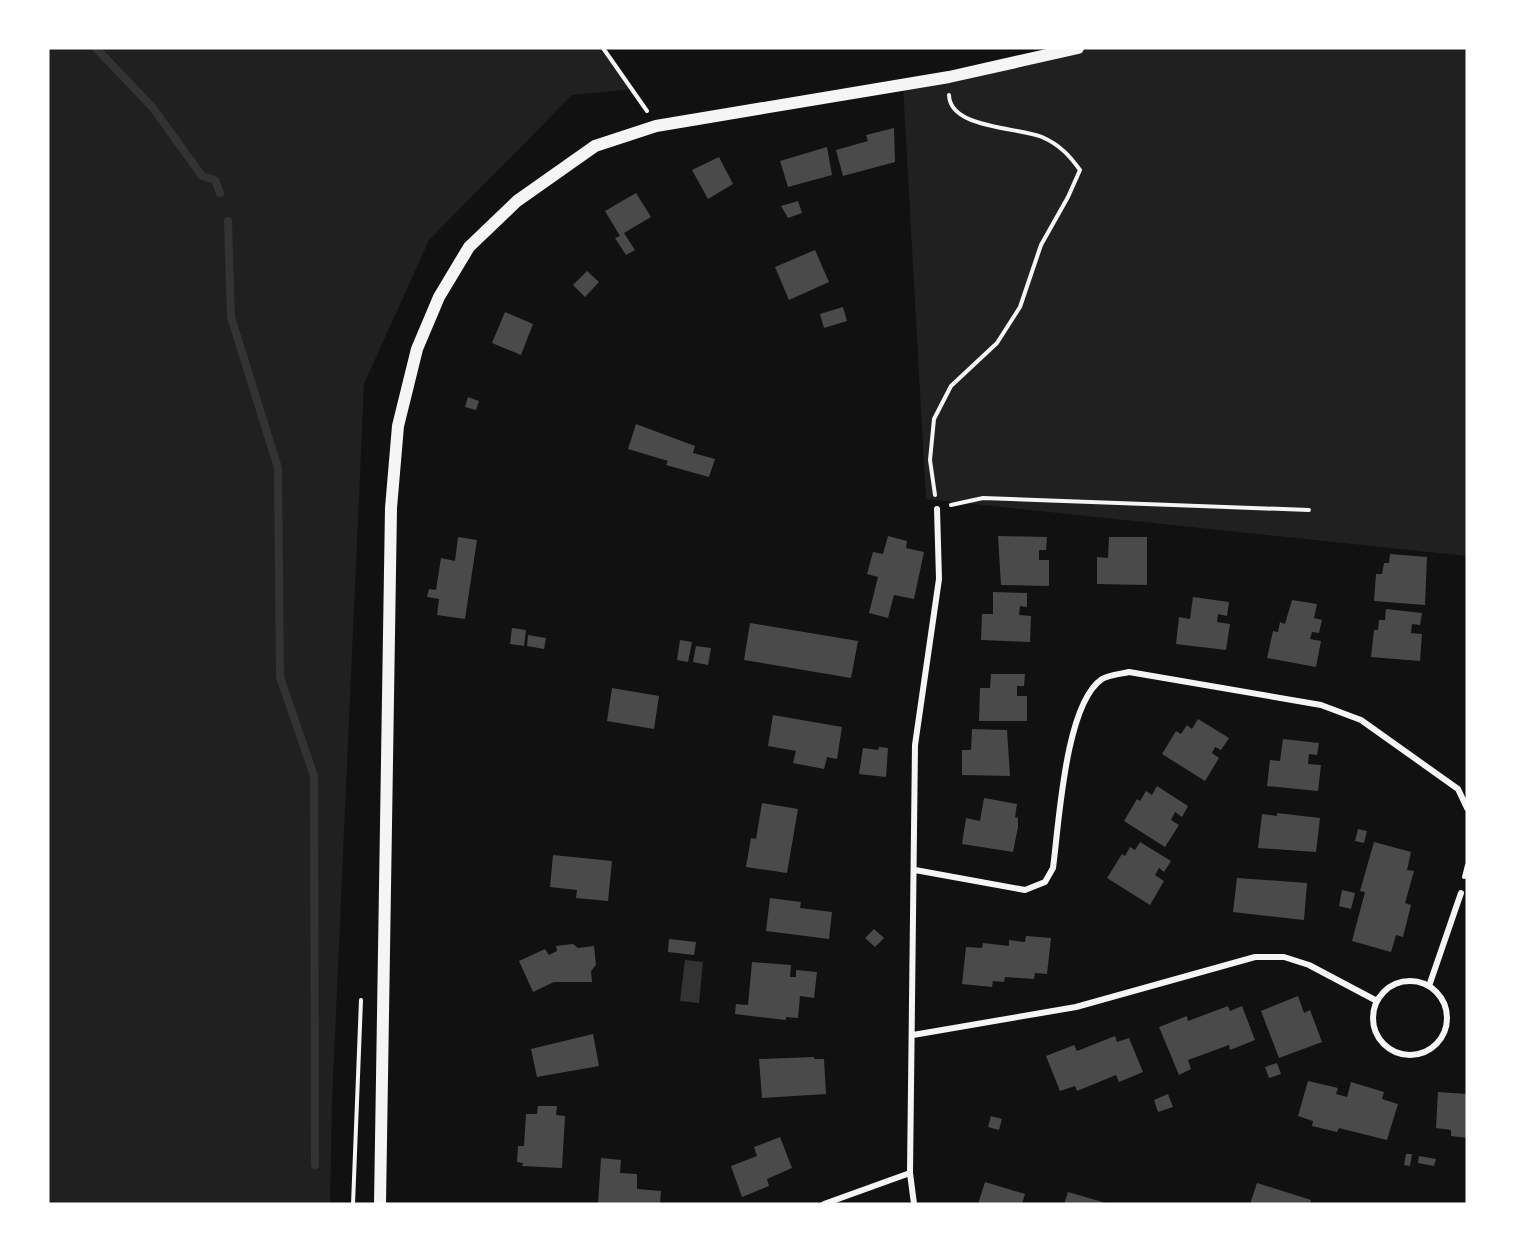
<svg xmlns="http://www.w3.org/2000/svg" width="1515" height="1252" viewBox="0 0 1515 1252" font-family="'Varela Round',sans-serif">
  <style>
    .green { fill: #202020 }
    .water { fill: #333 }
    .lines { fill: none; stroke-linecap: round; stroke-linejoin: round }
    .stream { stroke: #333; stroke-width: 8 }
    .building { fill: #4a4a4a }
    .path { stroke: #f5f5f5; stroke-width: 4 }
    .minor { stroke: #f5f5f5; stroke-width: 6 }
    .secondary { stroke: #f5f5f5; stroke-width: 12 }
  </style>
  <rect width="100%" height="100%" fill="#111"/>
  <!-- green -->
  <path class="green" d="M48,48H603L633,89L572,95L429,240L364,384L332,1101L330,1204H48Z
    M1078,48H1467V556L926,499L903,85Z"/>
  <!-- water -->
  <path class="water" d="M685,960L703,962L699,1003L680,1001Z"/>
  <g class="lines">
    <!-- stream -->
    <path class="stream" d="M96,48L153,108L202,176L215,180L220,193
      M228,221L231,317L278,468L280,677L314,776L315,1165"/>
  </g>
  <!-- building -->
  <path class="building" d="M894,128L895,162L843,176L836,150L868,141L866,135Z
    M827,147L832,175L788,187L780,161Z
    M719,157L733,184L708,199L692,170Z
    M636,193L651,217L624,233L635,250L626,255L615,238L620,236L605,211Z
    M798,201L802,213L788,218L781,206Z
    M815,250L829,282L789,300L775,267Z
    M587,271L599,282L585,297L573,285Z
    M843,307L847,321L824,328L820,314Z
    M505,312L533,324L521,355L492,343Z
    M468,397L479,401L476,410L465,407Z
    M636,424L695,446L693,453L715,459L709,477L666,465L668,461L628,449Z
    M888,536L907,541L906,548L924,552L914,599L894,595L888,618L869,613L878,577L867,574L873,552L883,554Z
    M998,536L1047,537L1046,550H1039V560H1049V586L1001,585Z
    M458,537L477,540L465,619L437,615L439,599L427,597L429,589L436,590L441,558L455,561Z
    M1109,537H1147V585L1097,584V557L1108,558Z
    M1390,554L1427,557L1425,605L1374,601L1376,574H1382L1384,563H1389Z
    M993,592L1027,593V607L1020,606L1019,615L1031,616L1030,642L981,640L982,614H993Z
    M1193,597L1229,602L1227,616L1218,614L1217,622L1230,624L1226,650L1176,644L1179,617L1190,619Z
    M1292,600L1317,604L1314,618L1322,620L1319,633L1312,632L1310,639L1321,641L1316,667L1267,658L1273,631L1278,632L1280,622L1285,624Z
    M1386,609L1422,613L1420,625L1412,624L1411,633L1422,634L1420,661L1371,657L1374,630H1378L1379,620H1385Z
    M750,623L858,641L851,678L744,660Z
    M512,628L526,630L524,646L510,644Z
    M528,635L546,638L544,649L527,646Z
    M680,640L692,642L688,662L677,660Z
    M696,646L711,648L708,665L693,662Z
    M991,674H1025L1024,686H1017V696H1027V721H979L980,688H990Z
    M612,688L659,696L654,729L607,721Z
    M773,715L842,727L837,759L827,757L824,769L793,763L796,751L768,746Z
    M1198,719L1229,738L1221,750L1215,747L1212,753L1219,758L1205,781L1162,754L1176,731L1181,734L1187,725L1192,729Z
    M972,729L1007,730L1010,776L962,775V750H971Z
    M1283,739L1319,743L1317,755L1309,754L1308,764L1321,765L1318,791L1267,786L1270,760L1280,761Z
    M879,747L888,748L886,777L859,774L863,748L878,750Z
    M1157,786L1188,806L1182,817L1175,812L1171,820L1179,825L1165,847L1124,821L1137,799L1140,801L1146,791L1152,795Z
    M984,798L1017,804L1015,817L1018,818V827L1013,852L962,844L966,818L980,821Z
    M762,803L798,809L787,873L746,867L751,838L756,839Z
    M1277,813L1320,818L1316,852L1258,848L1262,814L1277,816Z
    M1358,829L1367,831L1364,843L1355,841Z
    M1140,842L1171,861L1164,872L1159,868L1155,875L1164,881L1150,905L1107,878L1122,854L1125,856L1130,847L1135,850Z
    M1374,842L1411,852L1407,870L1414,871L1405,903L1411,905L1403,937L1396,935L1391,952L1352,941L1365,892L1360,891Z
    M553,855L612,861L608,901L576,898L577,890L550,887Z
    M1237,878L1307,883L1304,920L1233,912Z
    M1342,890L1355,893L1351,909L1339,906Z
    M770,898L801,902L800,908L832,912L829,939L766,931Z
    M874,929L884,938L875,947L865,938Z
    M1026,936L1051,938L1047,974L1035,973L1034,979L1005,977L1004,982L993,981L992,987L962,984L966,947L982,948L983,943L1009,946V940L1025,942Z
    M669,939L696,942L694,955L668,952Z
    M573,944L578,948L594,946L596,965L591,971L592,982H554L533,992L519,961L545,949L549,955L557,951L556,946Z
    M752,962L791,965L790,977H796V970L817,972L814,998L800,996L798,1018L786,1017V1020L735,1014L736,1004L748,1005Z
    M1298,996L1304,1013L1310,1010L1322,1042L1279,1058L1261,1011Z
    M1228,1006L1230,1011L1242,1006L1255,1040L1230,1050L1229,1045L1188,1060L1191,1069L1179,1075L1159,1027L1187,1016L1188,1021Z
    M593,1034L599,1066L537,1077L531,1049Z
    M1115,1036L1117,1042L1129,1038L1143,1072L1119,1082L1116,1075L1077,1091L1075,1086L1060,1091L1046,1056L1074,1045L1077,1051Z
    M814,1057V1059H824L826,1094L762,1098L759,1059Z
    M1277,1063L1281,1074L1269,1078L1265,1067Z
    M1308,1081L1338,1088L1336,1094L1347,1097L1351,1082L1384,1092L1382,1099L1398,1104L1387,1140L1339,1128L1337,1132L1312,1126L1313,1121L1298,1116Z
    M1438,1092L1467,1094V1138L1451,1136V1130L1436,1128Z
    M1168,1094L1173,1107L1158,1112L1154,1100Z
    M538,1106H557L556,1115L565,1116L562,1168L522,1166L523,1163L517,1162L518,1146H524L526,1114H537Z
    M991,1116L1002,1119L999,1130L988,1127Z
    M780,1137L792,1168L767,1179L769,1186L742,1197L731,1166L757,1156L754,1147Z
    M1406,1154H1412L1410,1166L1404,1165Z
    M1419,1156L1436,1159L1434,1166L1418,1163Z
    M601,1158L621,1160L620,1173L637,1174V1189L661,1191L660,1204H598Z
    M985,1182L1025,1194L1022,1204H978Z
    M1257,1183L1311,1200L1310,1204H1250Z
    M1068,1192L1106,1203V1204H1064Z"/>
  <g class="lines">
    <!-- path -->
    <path class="path" d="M603,48L647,111
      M935,495L930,460L934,419L951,386L997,343L1020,307L1041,245L1068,197L1080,170C1069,155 1060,145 1042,137C1018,127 950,129 949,95
      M951,505L983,498L1309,510
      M1464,877L1467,865
      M353,1204L361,1000"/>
    <!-- minor -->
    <path class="minor" d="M915,870L1025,890L1045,882L1053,868C1059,824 1065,704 1102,679C1109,675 1121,674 1129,672L1321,705L1361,720L1458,789L1467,808
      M1373 1018a37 37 0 1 1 74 0a37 37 0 1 1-74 0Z
      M1429,986L1461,893
      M913,1035L1076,1007L1255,957H1284L1309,965L1377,1001
      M824,1204L910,1173
      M914,1204L910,1173L915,745L939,579L937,509"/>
    <!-- secondary -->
    <path class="secondary" d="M380,1204L391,508L398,426L417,349L439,297L469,247L517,201L595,146L656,126L949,77L1078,48"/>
  </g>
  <!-- border -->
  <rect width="1515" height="1252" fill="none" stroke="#ffffff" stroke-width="99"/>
</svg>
